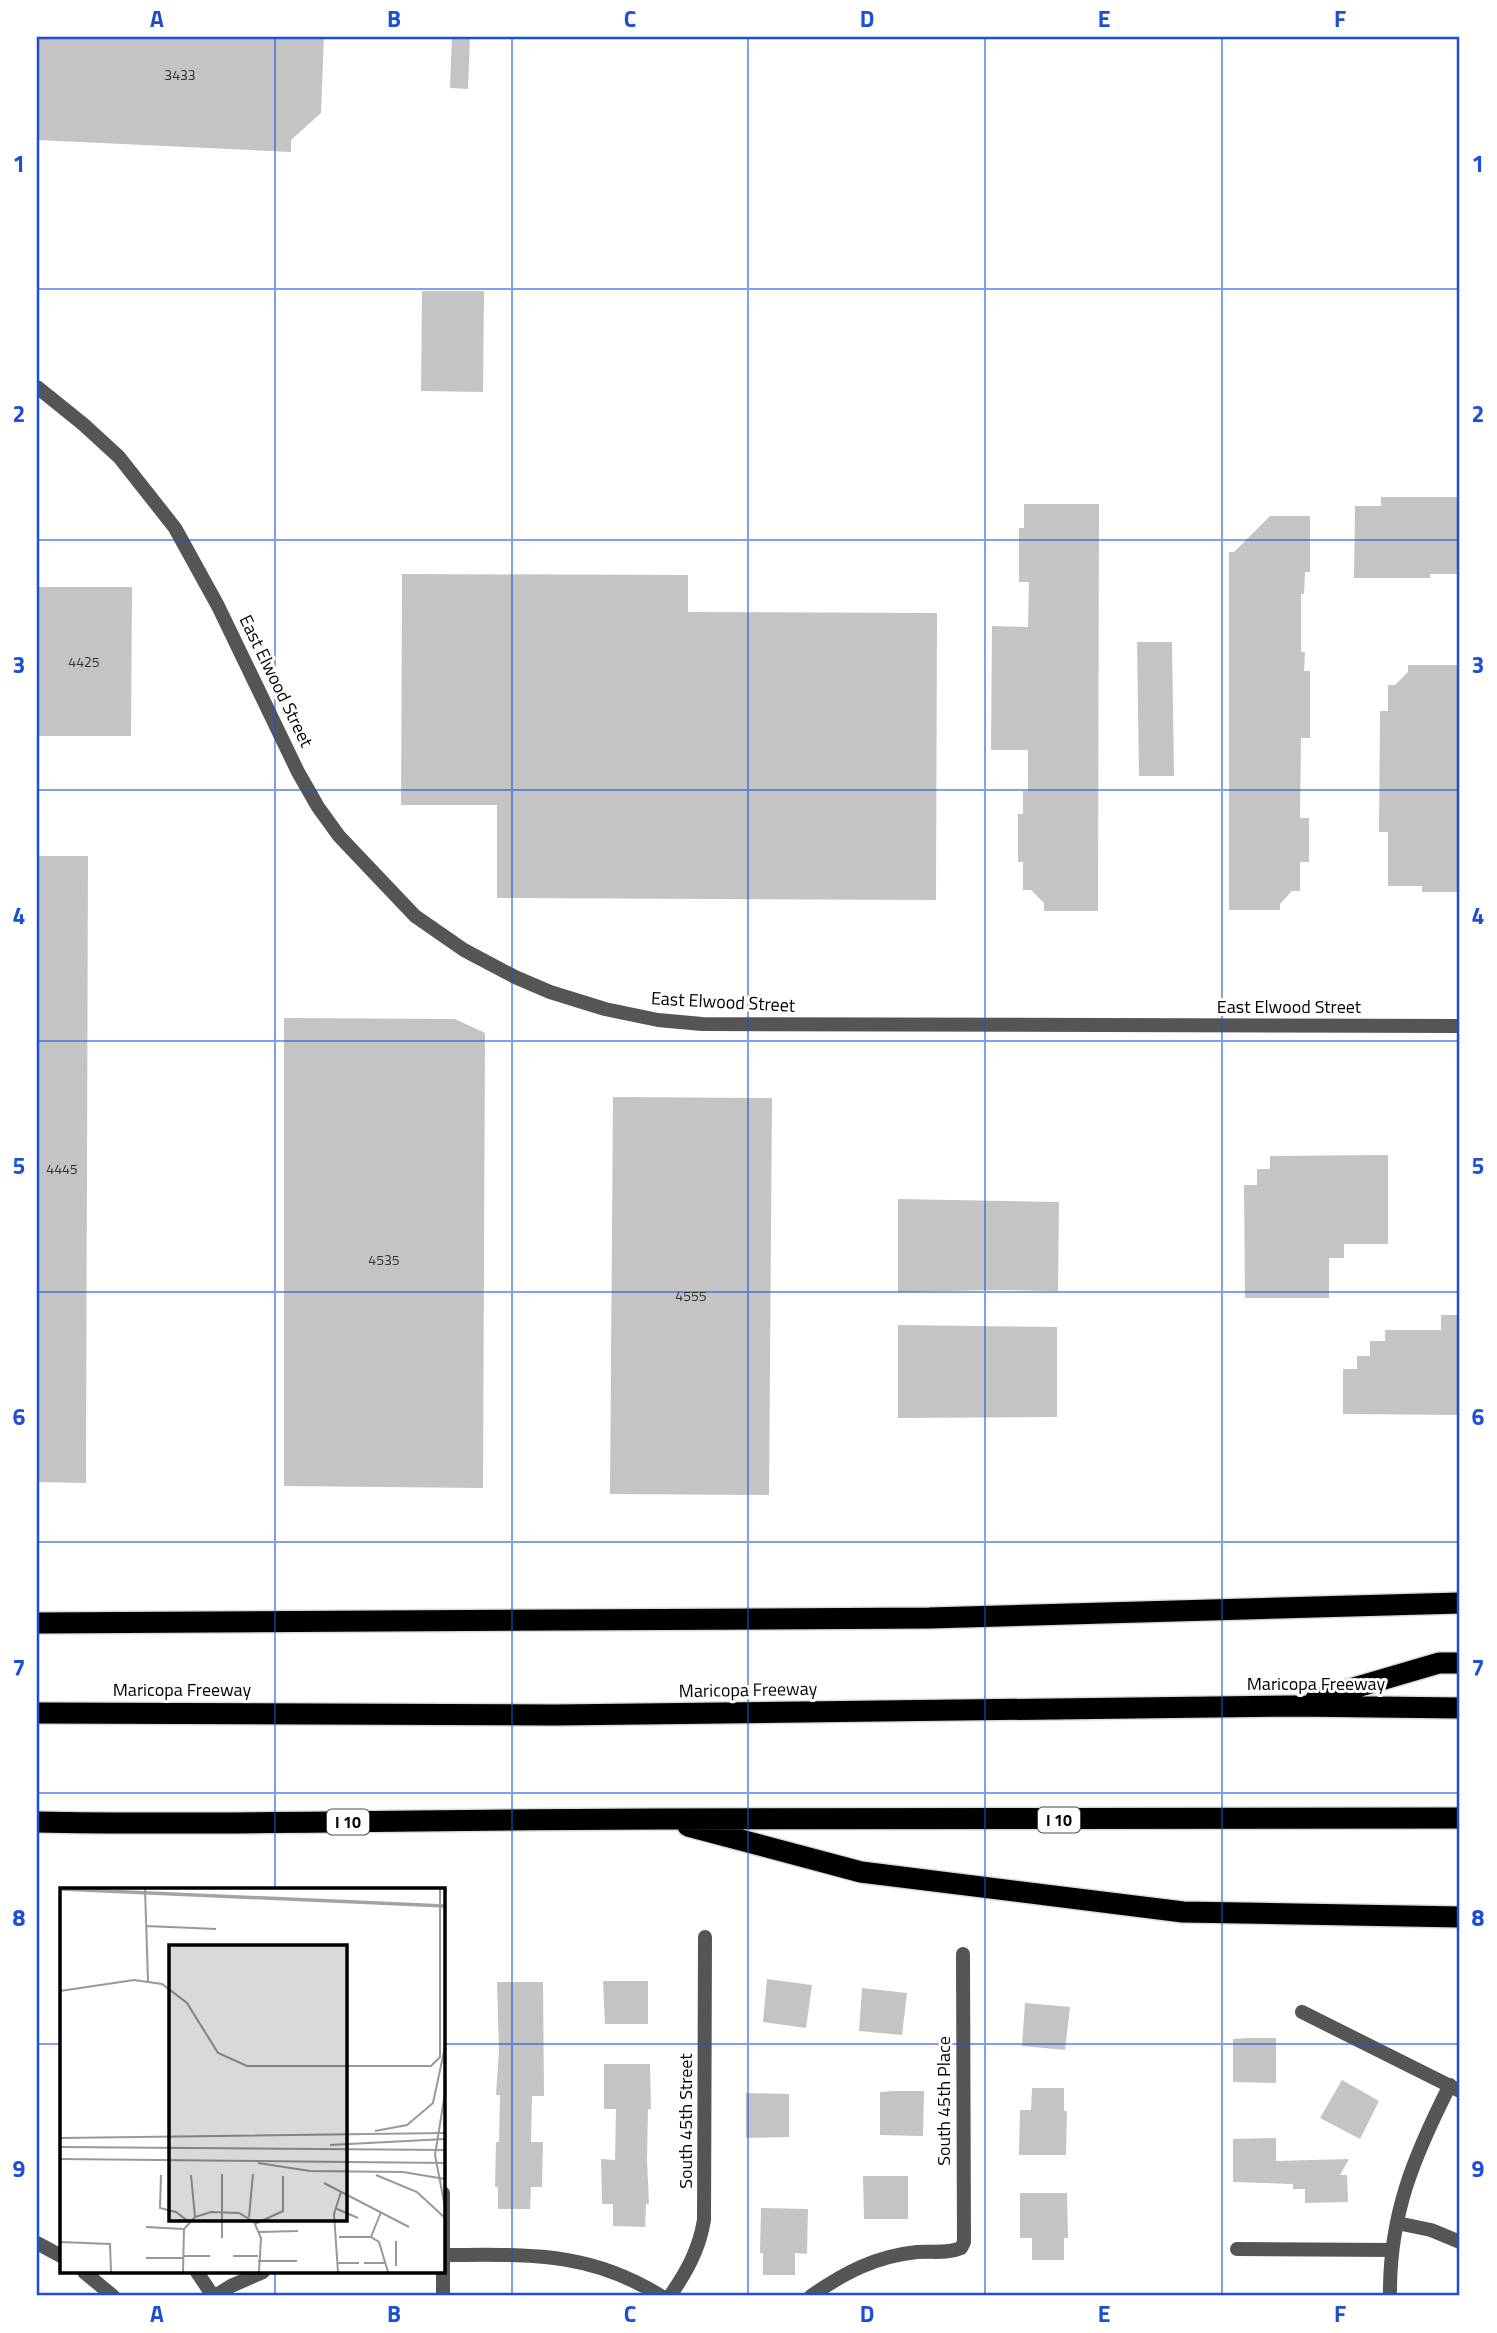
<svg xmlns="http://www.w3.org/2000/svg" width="1497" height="2333" viewBox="0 0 1497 2333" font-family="'Titillium Web',sans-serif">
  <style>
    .building { fill: #c4c4c4 }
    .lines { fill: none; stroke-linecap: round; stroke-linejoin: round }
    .motorway-casing { stroke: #dbdbdb; stroke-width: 24 }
    .minor { stroke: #555; stroke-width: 14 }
    .motorway { stroke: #000; stroke-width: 21 }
    .grid { fill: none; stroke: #1d4ed8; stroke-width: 2; stroke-opacity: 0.55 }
    .labels { text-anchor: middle; stroke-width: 6; stroke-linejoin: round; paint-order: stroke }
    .number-label { font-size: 14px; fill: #313131 }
    .shield { fill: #fff; stroke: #4c4c4c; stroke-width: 2 }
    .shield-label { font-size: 16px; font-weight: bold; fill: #000 }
    .street-label { font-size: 18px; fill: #000; stroke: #fff }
    .inset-river { fill: none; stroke: #a3a3a3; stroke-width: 3.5 }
    .inset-road { fill: none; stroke: #999; stroke-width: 2 }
    .view { fill: #000; fill-opacity: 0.15; stroke: #000; stroke-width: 3.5 }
    .inset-edge { fill: none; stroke: #000; stroke-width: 3.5 }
    .neatline { fill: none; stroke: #1d4ed8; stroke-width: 2.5 }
    .grid-label { font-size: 23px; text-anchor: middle; font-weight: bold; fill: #1d4ed8 }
  </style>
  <rect width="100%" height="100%" fill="#fff"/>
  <!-- building -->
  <path class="building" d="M37,37H324L321,113L291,140V152L37,140Z
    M452,37H470L468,89L450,88Z
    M422,291H484L483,392L421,391Z
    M1381,497H1460V574H1430V578H1354L1355,506H1381Z
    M1024,504H1099L1098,911H1044V903L1031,890H1023V862H1018V814H1023V791H1028V750H991L992,626L1028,627L1029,582H1019V528H1024Z
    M1270,516H1310V572H1305L1304,594H1301V652H1305L1304,671H1310V738H1301L1300,818H1309V862H1300V891H1292L1280,904V910H1229V552H1234Z
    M402,574L688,575V612L937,613L936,900L497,898V805H401Z
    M37,587H132L131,736H37Z
    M1137,642H1172L1174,776H1139Z
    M1408,665H1460V892H1422V886H1388V832H1379L1380,711H1388V685H1395L1408,672Z
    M37,856H88L86,1483L37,1482Z
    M284,1018L455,1019L485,1033L483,1488L284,1486Z
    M613,1097L772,1098L769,1495L610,1494Z
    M1388,1155V1244H1344V1258H1329V1298H1245L1244,1185H1257V1169H1270V1156Z
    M898,1199L1059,1202L1058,1291L996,1290L898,1292Z
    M1441,1315H1460V1415L1343,1414V1369H1357V1356H1370V1341H1385V1330H1441Z
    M898,1325L1057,1327V1417L898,1418Z
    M767,1979L812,1985L806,2028L763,2022Z
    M603,1981H648V2024H605Z
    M497,1982H543L544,2096H532L531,2142H543L542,2187H531L530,2209H498V2187H495L496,2142H499L500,2095H496L499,2050Z
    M862,1988L907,1993L902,2035L859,2031Z
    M1025,2003L1070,2007L1065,2050L1022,2046Z
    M1247,2038H1276V2083L1233,2082V2039Z
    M604,2064H650L651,2109H648L647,2160L649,2204H646L645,2227L613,2226V2204H602L601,2159L615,2160L616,2109H604Z
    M1342,2080L1379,2101L1360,2139L1320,2118Z
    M1032,2088H1064V2111H1067L1066,2155H1019L1020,2110H1031Z
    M895,2091H924L923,2136L880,2135V2092Z
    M746,2093L789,2094V2137L746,2138Z
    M1276,2138V2161L1349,2159L1340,2175H1347L1348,2202L1305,2203V2189H1293V2184L1233,2182V2139Z
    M863,2176H908V2219H864Z
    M1020,2193H1067L1068,2238H1064V2260H1032V2238H1020Z
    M761,2208L808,2209L807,2254L795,2253V2275H763V2253H760Z"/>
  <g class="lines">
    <defs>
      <path id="motorway" d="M37,1623L929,1618L1460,1603
        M1316,1699L1439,1663H1460
        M37,1713L556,1715L1294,1706L1460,1708
        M37,1822C244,1826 452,1819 659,1819C926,1818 1193,1819 1460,1818
        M688,1826L861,1872L1183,1912L1460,1917"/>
    </defs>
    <!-- motorway casing -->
    <use href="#motorway" class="motorway-casing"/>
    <!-- minor -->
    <path class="minor" d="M37,387L83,424L119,457L175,528L218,606L298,772L318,807L339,836L415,916L464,950L515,977L550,992L605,1009L658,1020L702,1024L1460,1026
      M1302,2012L1460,2091
      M443,2193V2296
      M1397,2223L1431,2230L1460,2242
      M37,2243L61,2256
      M1237,2249L1392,2250
      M443,2255C526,2255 587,2250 661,2296
      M84,2272L113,2296
      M197,2272L213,2296
      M215,2296L231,2286L263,2272
      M670,2296C687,2271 699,2250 704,2220L705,1937
      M811,2296C844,2273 876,2256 917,2252C932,2251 947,2254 961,2248L964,2242L963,1954
      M1390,2296C1389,2215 1414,2156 1450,2085"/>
    <!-- motorway -->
    <use href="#motorway" class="motorway"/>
  </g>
  <!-- grid -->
  <path class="grid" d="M275,37V1890M512,37V2296M748,37V2296M985,37V2296M1222,37V2296M37,289H1460M37,540H1460M37,790H1460M37,1041H1460M37,1292H1460M37,1542H1460M37,1793H1460M37,2044H61M443,2044H1460M275,2272V2296"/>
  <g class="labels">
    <!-- number labels -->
    <g class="number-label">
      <text x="180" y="80">3433</text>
      <text x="84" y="667">4425</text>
      <text x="62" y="1174">4445</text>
      <text x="384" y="1265">4535</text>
      <text x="691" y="1301">4555</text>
    </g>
    <!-- shield labels -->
    <g class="shield">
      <rect x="1038" y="1807.5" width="42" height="25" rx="5"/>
      <rect x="327" y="1809.5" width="42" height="25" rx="5"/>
    </g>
    <g class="shield-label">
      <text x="1059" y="1826">I 10</text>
      <text x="348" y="1828">I 10</text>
    </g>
    <!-- street labels -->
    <g class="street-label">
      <text transform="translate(276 681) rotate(64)" y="6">East Elwood Street</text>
      <text transform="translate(723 1002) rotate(3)" y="6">East Elwood Street</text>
      <text x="1289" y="1013">East Elwood Street</text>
      <text x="1316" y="1690">Maricopa Freeway</text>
      <text x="182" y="1696">Maricopa Freeway</text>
      <text transform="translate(748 1690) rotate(-1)" y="6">Maricopa Freeway</text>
      <text transform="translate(944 2101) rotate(-90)" y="6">South 45th Place</text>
      <text transform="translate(686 2121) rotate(-90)" y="6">South 45th Street</text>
    </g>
  </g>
  <!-- overview -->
  <g transform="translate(60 1888)">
    <rect width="385" height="385" fill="#fff"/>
    <path class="inset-river" d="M0,1L385,18"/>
    <path class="inset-road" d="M85,1L88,93M86,38L156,41M0,103L74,92L102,96L127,115L158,165L187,178H371L380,169V1M385,205L375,267L385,319M315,243L347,237L373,215L385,159M0,250L385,245M270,257L385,251M0,259L385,262M0,271L385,275M198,275L250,283L343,284L385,291M162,286V350M101,287L100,320L116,324L129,334M131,287L135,329M316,287L357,304L385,330M264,295L349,339M275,320L298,330M321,324L311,349L319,354L328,384M189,329L193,286M195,336L223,323V288M86,339L124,341M199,344L238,343M279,349H311M0,354L50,356L51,384M123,368H150M173,368H198M86,370H124M198,373H237M277,375H299M304,375H326M336,378V353M123,384L124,341L135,329L151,324L179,325L194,334L201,350L199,384M278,384L274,326L281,304"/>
    <path class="view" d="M109,57H287V333H109Z"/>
    <rect width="385" height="385" class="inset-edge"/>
  </g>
  <!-- border -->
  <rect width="1497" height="2333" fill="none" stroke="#ffffff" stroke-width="77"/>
  <rect x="38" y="38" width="1420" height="2256" class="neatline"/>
  <g class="grid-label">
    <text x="157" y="27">A</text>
    <text x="394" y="27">B</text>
    <text x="630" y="27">C</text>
    <text x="867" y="27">D</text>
    <text x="1104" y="27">E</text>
    <text x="1340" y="27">F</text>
    <text x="19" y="172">1</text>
    <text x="1478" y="172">1</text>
    <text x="19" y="422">2</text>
    <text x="1478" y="422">2</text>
    <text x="19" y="673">3</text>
    <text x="1478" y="673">3</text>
    <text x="19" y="924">4</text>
    <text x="1478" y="924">4</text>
    <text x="19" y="1174">5</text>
    <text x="1478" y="1174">5</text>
    <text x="19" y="1425">6</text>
    <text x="1478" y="1425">6</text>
    <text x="19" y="1676">7</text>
    <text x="1478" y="1676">7</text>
    <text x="19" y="1926">8</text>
    <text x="1478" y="1926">8</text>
    <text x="19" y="2177">9</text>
    <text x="1478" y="2177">9</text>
    <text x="157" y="2322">A</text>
    <text x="394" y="2322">B</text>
    <text x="630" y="2322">C</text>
    <text x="867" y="2322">D</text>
    <text x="1104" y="2322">E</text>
    <text x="1340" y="2322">F</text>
  </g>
</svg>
